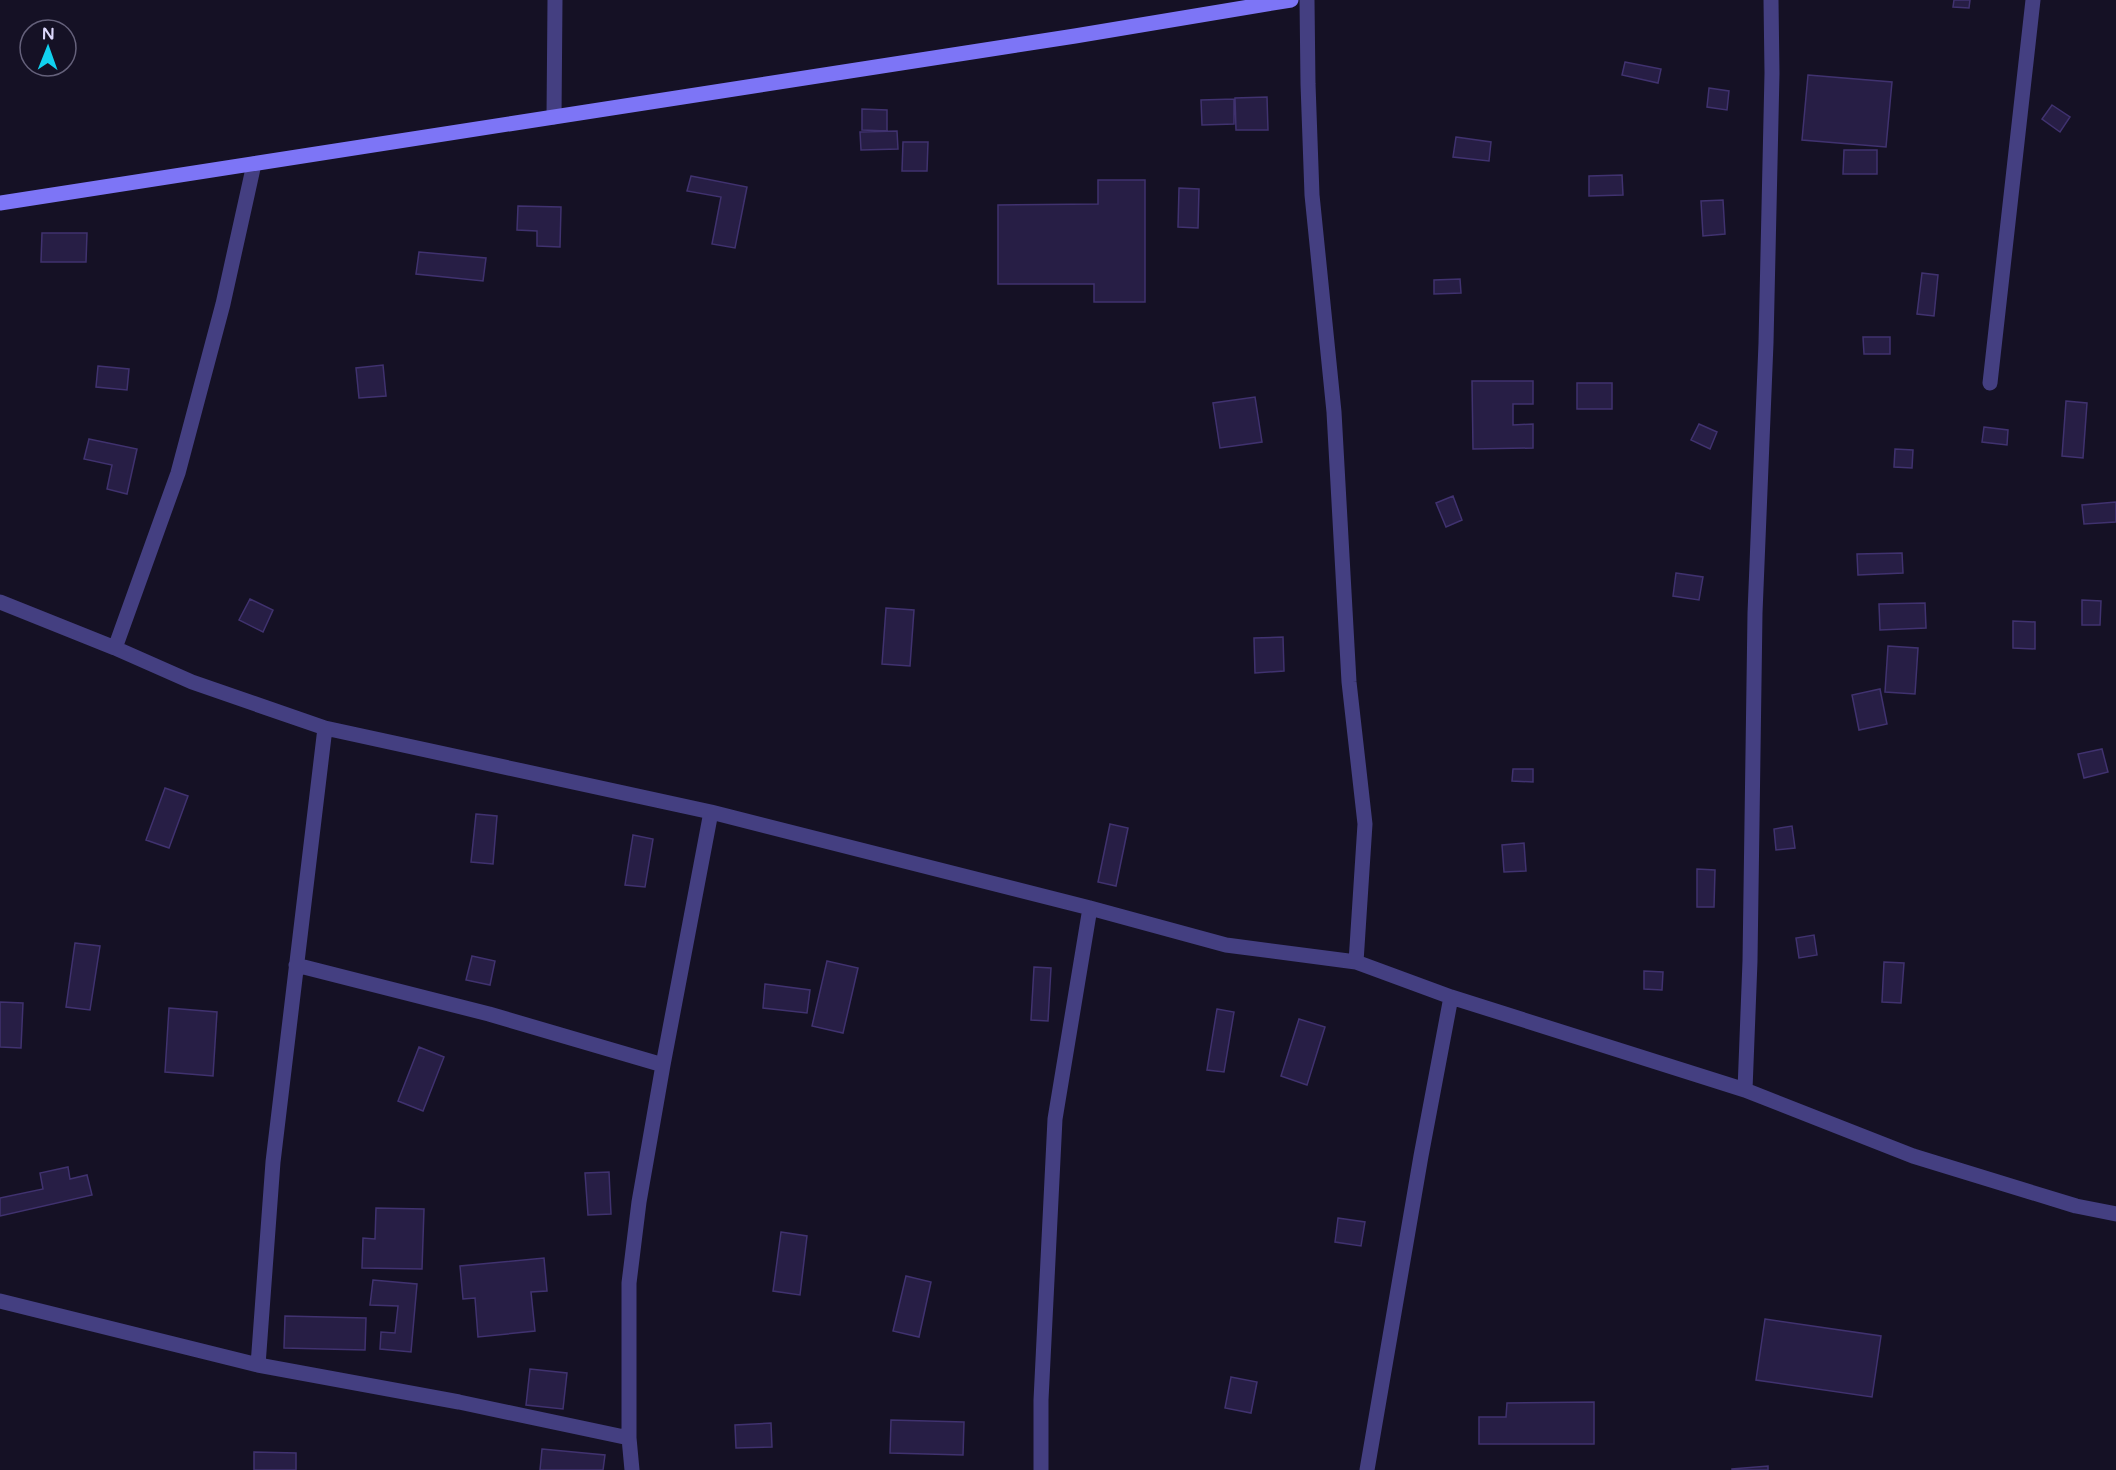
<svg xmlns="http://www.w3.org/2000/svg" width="2116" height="1470" viewBox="0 0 2116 1470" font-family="'Varela Round',sans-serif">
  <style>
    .building { fill: #271e45; stroke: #40326f; stroke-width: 1.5 }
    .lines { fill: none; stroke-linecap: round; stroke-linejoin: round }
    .street { stroke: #443f81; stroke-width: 15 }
    .secondary { stroke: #7d75f6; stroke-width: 15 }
  </style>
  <rect width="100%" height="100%" fill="#151125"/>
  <!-- building -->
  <path class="building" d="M1954,0H1970L1969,8L1953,7Z
    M1625,62L1661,69L1658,83L1622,75Z
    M1808,75L1892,82L1886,147L1802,140Z
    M1709,88L1729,91L1727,110L1707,107Z
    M1267,97L1268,130H1236L1235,98Z
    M1234,99V124L1202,125L1201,100Z
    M2052,105L2070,117L2060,132L2042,119Z
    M862,109L887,110V131L862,130Z
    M897,131L898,149L861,150L860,132Z
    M1456,137L1491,142L1489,161L1453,157Z
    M903,142H928L927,171H902Z
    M1844,150H1877V174H1843Z
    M1622,175L1623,195L1589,196V176Z
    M691,176L747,187L735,248L712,244L721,197L687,191Z
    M1098,180H1145V302H1094V284H998V205L1098,204Z
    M1179,188L1199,189L1198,228L1178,227Z
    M1723,200L1725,234L1703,236L1701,201Z
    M518,206L561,207L560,247L537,246V231L517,230Z
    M42,233H87L86,262H41Z
    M419,252L486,258L483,281L416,274Z
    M1922,273L1938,275L1934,316L1917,314Z
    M1460,279L1461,293L1434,294V280Z
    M1863,337H1890V354H1864Z
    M383,365L386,396L359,398L356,368Z
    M98,366L129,369L127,390L96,387Z
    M1472,381H1533V404H1513V425L1533,424V448L1473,449Z
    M1577,383H1612V409H1577Z
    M1255,397L1262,442L1220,448L1213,403Z
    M2066,401L2087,403L2083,458L2062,456Z
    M1699,424L1717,432L1710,449L1691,440Z
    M1984,427L2008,430L2007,445L1982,442Z
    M89,439L137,449L127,494L107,489L112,465L84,459Z
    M1895,449L1913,450L1912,468L1894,467Z
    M1453,496L1462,520L1446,527L1436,503Z
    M2116,502V522L2084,524L2082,505Z
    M1902,553L1903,573L1858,575L1857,554Z
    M1676,573L1703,577L1699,600L1673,596Z
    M250,599L273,610L263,632L239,620Z
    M2082,600L2101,601L2100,625H2082Z
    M1925,603L1926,628L1880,630L1879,604Z
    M886,608L914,610L910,666L882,664Z
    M2013,621L2035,622V649L2013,648Z
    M1283,637L1284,671L1255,673L1254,638Z
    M1888,646L1918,648L1915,694L1885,692Z
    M1880,689L1887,724L1859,730L1852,695Z
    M2102,749L2108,772L2084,778L2078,754Z
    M1513,769H1533V782L1512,781Z
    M165,788L188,796L169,848L146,840Z
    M476,814L497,816L493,864L471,862Z
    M1110,824L1128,828L1116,886L1098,882Z
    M1792,826L1795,848L1776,850L1774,829Z
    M633,835L653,839L645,887L625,885Z
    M1524,843L1526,871L1504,872L1502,845Z
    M1697,869L1715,870L1714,907H1697Z
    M1814,935L1817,955L1799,958L1796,938Z
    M75,943L100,946L90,1010L66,1007Z
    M472,956L495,961L490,985L466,980Z
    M827,961L858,968L843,1033L812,1026Z
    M1884,962L1904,963L1901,1003L1882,1002Z
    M1034,967L1051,968L1048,1021L1031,1020Z
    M1644,971L1663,972L1662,990L1644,989Z
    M765,984L810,990L807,1013L763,1008Z
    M0,1002L23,1003L21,1048L0,1047Z
    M169,1008L217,1012L213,1076L165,1072Z
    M1217,1009L1234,1012L1224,1072L1207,1070Z
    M1299,1019L1325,1027L1307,1085L1281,1076Z
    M419,1047L444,1057L423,1111L398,1101Z
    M68,1167L70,1179L87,1175L92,1195L0,1216V1198L43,1189L40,1173Z
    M609,1172L611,1214L588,1215L585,1173Z
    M376,1208L424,1209L422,1269L362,1268L363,1238L375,1239Z
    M1338,1218L1365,1222L1361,1246L1335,1242Z
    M781,1232L807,1236L800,1295L773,1291Z
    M544,1258L547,1291L531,1292L535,1331L478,1337L475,1298L463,1299L460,1266Z
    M906,1276L931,1282L919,1337L893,1331Z
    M373,1280L417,1284L411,1352L380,1349L381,1332L395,1333L398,1306L370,1305Z
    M285,1316L366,1318L365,1350L284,1348Z
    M1765,1319L1881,1336L1872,1397L1756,1380Z
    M530,1369L567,1373L563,1409L526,1405Z
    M1231,1377L1257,1382L1251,1413L1225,1408Z
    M1594,1402V1444H1479V1417H1506L1507,1403Z
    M891,1420L964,1422L963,1455L890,1453Z
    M771,1423L772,1447L736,1448L735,1425Z
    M542,1449L605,1455L603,1470H540Z
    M254,1452L296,1453V1470H254Z
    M1768,1466V1470H1732V1469Z"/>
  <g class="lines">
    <!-- street -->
    <path class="street" d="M1307,0L1308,84L1312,195L1334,412L1349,682L1365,824L1356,962
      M554,117L555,0
      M1990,383L2033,0
      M0,602L115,648L192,682L325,728L711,812L1090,908L1226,945L1356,962L1451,997L1745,1090L1913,1156L2076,1206L2116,1214
      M115,648L178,473L223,304L254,164
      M296,965L489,1014L663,1065
      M1745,1090L1750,961L1755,613L1766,343L1772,73L1771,0
      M0,1301L258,1365L459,1402L629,1438
      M258,1365L273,1162L325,728
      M632,1470L629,1438V1283L639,1202L663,1065L711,812
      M1041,1470V1400L1055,1119L1090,908
      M1367,1470L1421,1156L1451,997"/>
    <!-- secondary -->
    <path class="secondary" d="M0,203L1075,36L1291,0"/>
  </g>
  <!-- north arrow -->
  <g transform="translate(48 48) rotate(1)"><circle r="28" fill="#151125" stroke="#65617b" stroke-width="1.5"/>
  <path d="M0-4.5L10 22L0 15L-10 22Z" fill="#11d1ef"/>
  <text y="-9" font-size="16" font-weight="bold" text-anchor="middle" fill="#ddd8fc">N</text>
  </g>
</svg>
